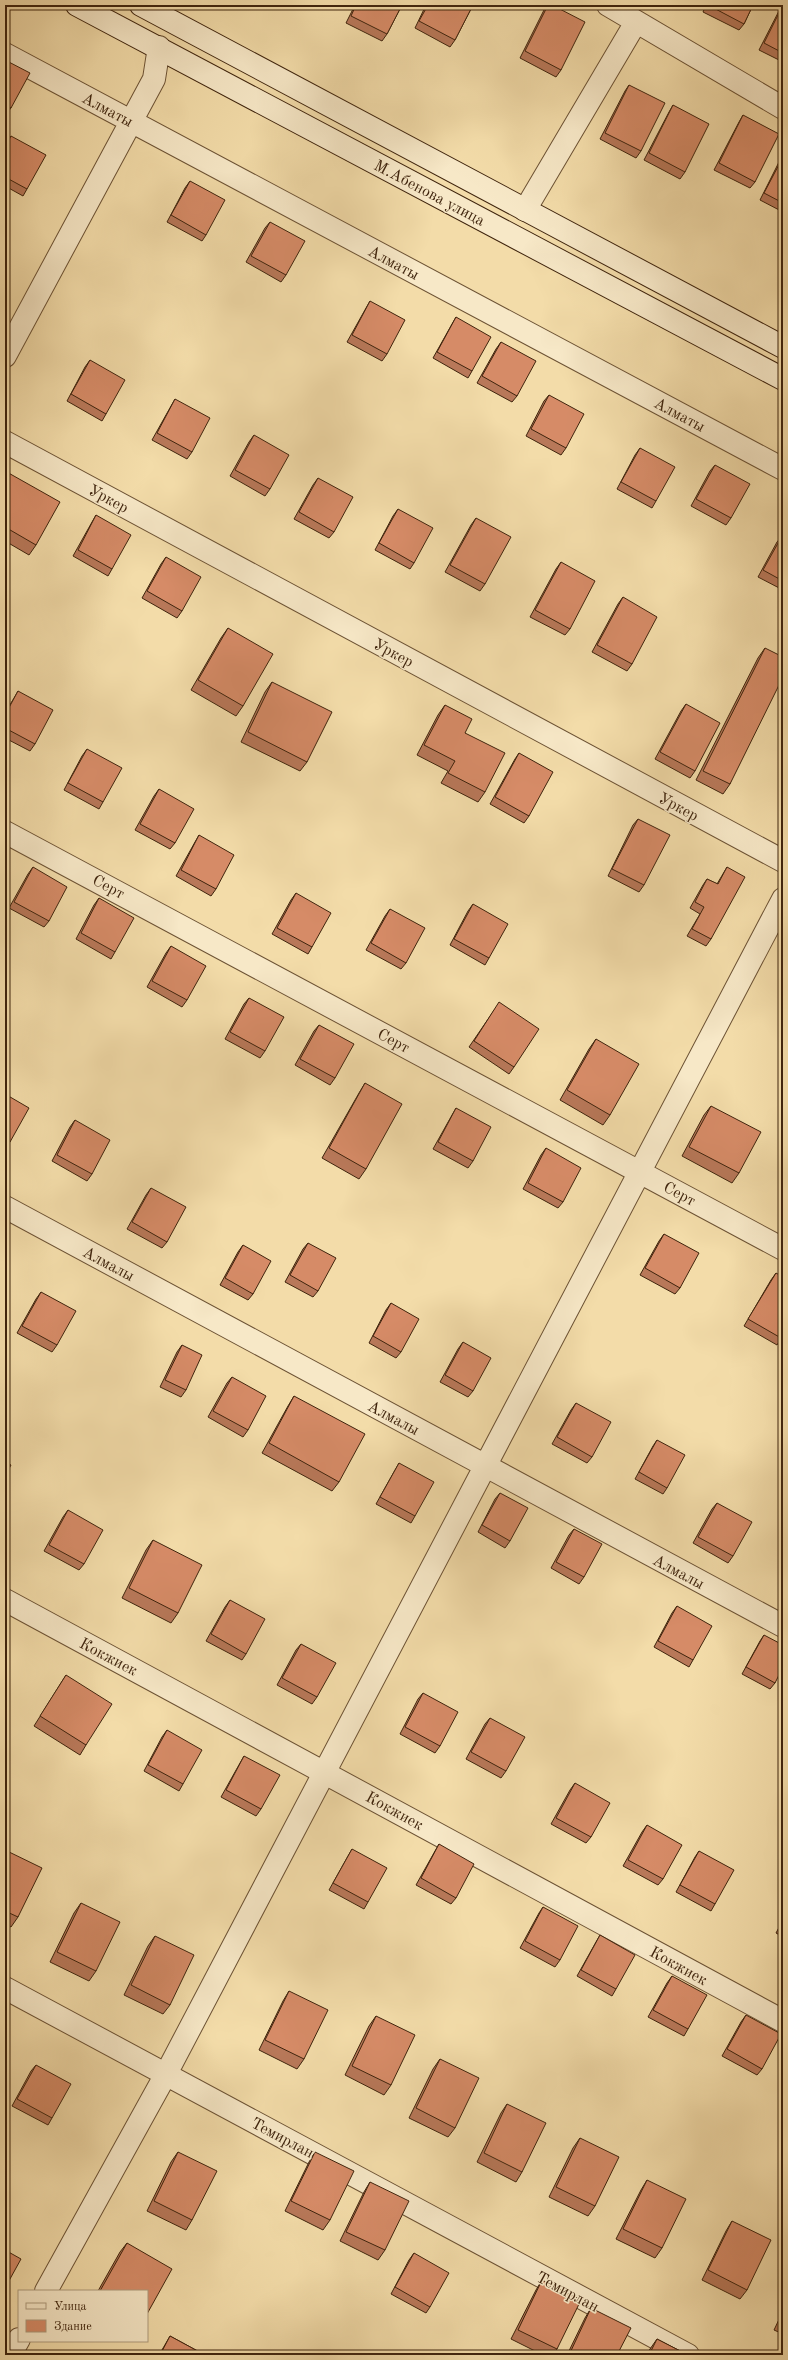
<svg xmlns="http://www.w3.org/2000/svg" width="788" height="2360" viewBox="0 0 788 2360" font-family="'Old Standard TT',serif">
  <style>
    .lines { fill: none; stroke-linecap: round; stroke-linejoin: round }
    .street-casing { stroke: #6c5234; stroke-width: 24 }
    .secondary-casing { stroke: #3f240d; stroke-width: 24 }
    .street { stroke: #f7e8c7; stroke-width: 22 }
    .secondary { stroke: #f7e8c7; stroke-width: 22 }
    .wall { fill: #b87859; stroke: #3f240d }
    .building { fill: #d68b67; stroke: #3f240d }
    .labels { text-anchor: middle; stroke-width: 3; stroke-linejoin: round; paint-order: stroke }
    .street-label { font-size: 16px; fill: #3f240d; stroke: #f7e8c7 }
  </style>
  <rect width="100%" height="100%" fill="#f3dca9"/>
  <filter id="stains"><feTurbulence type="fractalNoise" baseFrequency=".005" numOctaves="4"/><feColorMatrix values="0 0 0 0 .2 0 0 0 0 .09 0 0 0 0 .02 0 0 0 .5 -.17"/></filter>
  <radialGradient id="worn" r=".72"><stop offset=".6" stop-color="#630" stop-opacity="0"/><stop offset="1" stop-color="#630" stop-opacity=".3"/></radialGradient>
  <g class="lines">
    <defs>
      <path id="street" d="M608,5L783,108
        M5,54L783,469
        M525,210L636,22
        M5,356L154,79L159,47
        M5,442L783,861
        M5,832L783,1249
        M5,1207L783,1626
        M5,1600L783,2021
        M5,1988L688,2355
        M46,2291L166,2074L783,899
        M10,2355L19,2339"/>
      <path id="secondary" d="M77,5L783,379
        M141,5L783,347"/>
    </defs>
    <!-- street casing -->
    <use href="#street" class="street-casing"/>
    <!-- secondary casing -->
    <use href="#secondary" class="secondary-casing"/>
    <!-- street -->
    <use href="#street" class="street"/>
    <!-- secondary -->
    <use href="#secondary" class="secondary"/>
  </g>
  <!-- wall -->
  <path class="wall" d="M355,5H402L387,34L382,41L346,23Z
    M426,5H473L455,40L450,47L415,28Z
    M548,5H552L561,70L556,77L520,58L544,10Z
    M706,5H753L744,24L739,30L703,12Z
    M782,5H783V62L759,50Z
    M5,60L11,108L6,114H5Z
    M629,85L641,151L636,158L600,139L625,91Z
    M673,105L685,172L680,179L644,160L669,112Z
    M743,115L755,182L750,188L714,170L739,122Z
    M11,136L27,189L23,196L5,186V146Z
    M783,154V212L760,200Z
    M190,181L206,235L202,241L167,222L185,188Z
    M270,222L286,275L281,282L246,262L265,228Z
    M370,301L387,354L382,361L347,342L366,308Z
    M456,317L472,371L468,378L433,358L452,324Z
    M501,342L517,396L512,402L477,383L496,349Z
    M90,360L106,414L102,421L67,401L85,367Z
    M549,395L566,448L561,455L526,436L544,401Z
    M175,399L192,452L187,459L152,440L171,406Z
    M254,435L270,489L265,496L230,476L249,442Z
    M640,448L656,501L652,508L617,489L635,455Z
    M715,465L731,518L726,525L691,506L710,471Z
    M5,471L36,545L29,555L5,541Z
    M318,478L334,532L329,538L294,519L313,485Z
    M398,509L414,563L410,569L375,550L393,516Z
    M96,515L112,569L108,576L73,556L92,522Z
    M476,518L485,584L480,591L445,572L471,525Z
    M782,536H783V590L758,577L777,542Z
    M166,557L182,611L177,618L142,598L161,564Z
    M561,562L570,629L565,635L530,617L556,569Z
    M623,597L632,664L627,671L592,652L618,604Z
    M228,628L243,706L236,716L191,690L221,638Z
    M765,648L730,784L723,794L696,780L758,658Z
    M272,682L307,762L300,771L241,742L265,692Z
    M18,691L35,744L30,751L5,738V713L14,698Z
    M686,704L695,771L690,778L655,759L681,711Z
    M445,705L465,733L485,792L478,802L441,783L448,771L417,755L438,715Z
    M87,749L103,802L99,809L64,790L82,756Z
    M519,753L529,816L524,823L490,804L515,759Z
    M159,789L175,843L170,849L135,830L154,796Z
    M638,819L644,885L639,892L608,876L633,825Z
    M199,835L216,889L211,896L176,876L195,842Z
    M33,867L49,921L44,927L9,908L28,874Z
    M727,867L711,939L706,946L687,936L700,914L690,908L703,885L707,879L717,884Z
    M296,893L312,947L308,954L272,934L291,900Z
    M99,898L115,952L111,959L76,939L94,905Z
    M473,904L489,958L485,965L450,945L468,911Z
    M390,909L406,963L401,969L366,950L385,916Z
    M171,946L187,1000L182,1007L147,987L166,953Z
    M249,998L265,1051L260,1058L225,1039L244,1004Z
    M495,1009L514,1067L509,1074L469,1047Z
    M319,1025L335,1078L330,1085L295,1065L314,1031Z
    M596,1039L610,1115L603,1125L560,1100L589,1049Z
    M365,1083L366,1169L359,1179L322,1158L359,1093Z
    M5,1094L10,1142L5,1148Z
    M711,1106L739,1173L732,1183L682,1156L704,1115Z
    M456,1108L473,1161L468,1168L433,1149L452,1115Z
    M75,1120L92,1174L87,1181L52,1161L70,1127Z
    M546,1148L563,1202L558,1208L523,1189L541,1155Z
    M151,1188L167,1242L162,1248L127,1229L146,1195Z
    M664,1234L680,1288L675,1294L640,1275L659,1241Z
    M308,1243L318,1291L313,1297L285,1282L303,1249Z
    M243,1245L253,1294L248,1300L220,1285L238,1252Z
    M776,1273L783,1335L777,1345L744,1326L771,1280Z
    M41,1292L57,1345L52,1352L17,1333L36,1299Z
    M391,1303L401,1352L396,1358L369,1343L386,1310Z
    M463,1342L473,1391L468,1397L440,1382L458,1349Z
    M182,1345L186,1390L181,1397L160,1387L177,1352Z
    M232,1377L248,1430L243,1437L208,1417L227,1383Z
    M294,1396L339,1482L332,1491L262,1453L288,1406Z
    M576,1403L592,1457L587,1463L552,1444L571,1410Z
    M657,1440L667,1488L663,1494L635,1479L653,1446Z
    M399,1463L415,1516L411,1523L376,1504L395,1470Z
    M500,1493L510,1541L505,1548L478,1532L495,1499Z
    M717,1503L733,1556L728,1563L693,1543L712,1509Z
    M68,1510L84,1564L79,1570L44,1551L63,1517Z
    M574,1529L584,1577L579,1584L551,1568L569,1535Z
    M153,1540L178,1613L171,1623L122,1598L146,1550Z
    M230,1600L246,1654L242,1660L206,1641L225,1607Z
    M677,1606L693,1660L689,1667L654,1647L672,1613Z
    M764,1635L775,1683L770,1689L742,1674L760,1641Z
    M301,1644L317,1697L312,1704L277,1685L296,1650Z
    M66,1675L86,1745L80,1755L34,1726Z
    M423,1693L440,1746L435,1753L400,1734L418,1699Z
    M490,1718L506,1771L501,1778L466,1759L485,1724Z
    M167,1730L183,1784L179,1791L144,1771L162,1737Z
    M244,1756L261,1809L256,1816L221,1797L240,1763Z
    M575,1783L591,1837L586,1843L551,1824L570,1790Z
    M647,1825L663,1879L658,1885L623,1866L642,1832Z
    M439,1844L456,1898L451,1904L416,1885L435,1851Z
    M352,1849L368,1902L364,1909L329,1890L348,1856Z
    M5,1850L18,1917L11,1927L5,1924Z
    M699,1851L715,1904L711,1911L676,1892L695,1857Z
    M81,1903L96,1971L89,1981L50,1962L74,1913Z
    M543,1907L560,1960L555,1967L520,1948L539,1913Z
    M783,1920V1937L776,1933Z
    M600,1935L616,1989L612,1996L577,1976L596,1942Z
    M155,1936L170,2005L163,2014L124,1995L148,1946Z
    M672,1976L688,2029L684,2036L648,2017L667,1983Z
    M289,1991L304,2059L297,2069L259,2050L283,2001Z
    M746,2015L762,2069L757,2075L722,2056L741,2022Z
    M376,2016L391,2085L384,2095L345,2075L369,2026Z
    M440,2059L455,2128L448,2137L409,2118L433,2069Z
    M36,2065L52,2118L48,2125L12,2106L31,2071Z
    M507,2104L522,2172L516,2182L477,2162L501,2113Z
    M580,2138L595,2206L588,2216L549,2197L573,2148Z
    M178,2152L192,2220L186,2230L147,2211L171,2162Z
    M315,2152L330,2220L323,2230L285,2211L309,2162Z
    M647,2180L662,2248L655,2258L616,2239L641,2190Z
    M370,2182L385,2250L378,2260L340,2241L364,2192Z
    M732,2221L747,2290L740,2299L702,2280L726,2231Z
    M127,2243L147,2291H98L120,2252Z
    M414,2253L430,2307L426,2313L391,2294L409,2260Z
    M542,2280L557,2349L553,2355H543L511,2339L536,2290Z
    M591,2308L617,2355H567L585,2318Z
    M783,2311V2334L774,2330Z
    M170,2336L205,2355H159L166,2343Z
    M657,2339L688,2355H647L650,2349Z"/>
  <!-- building -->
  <path class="building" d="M356,5H402L387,34L351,16Z
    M428,5H473L455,40L419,21Z
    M548,5H552L585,22L561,70L525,51Z
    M708,5H753L744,24Z
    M783,5V53L764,43Z
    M5,60L30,73L11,108L5,104Z
    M629,85L665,103L641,151L605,133Z
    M673,105L709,124L685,172L649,153Z
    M743,115L779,134L755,182L719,163Z
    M11,136L46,155L27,189L5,177V147Z
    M783,157V203L764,193Z
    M190,181L225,200L206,235L171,215Z
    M270,222L305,241L286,275L251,256Z
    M370,301L405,320L387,354L352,335Z
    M456,317L491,337L472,371L437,352Z
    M501,342L536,361L517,396L482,376Z
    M90,360L125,380L106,414L71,394Z
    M549,395L584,414L566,448L531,429Z
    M175,399L210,418L192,452L157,433Z
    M254,435L289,455L270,489L235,470Z
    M640,448L675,467L656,501L621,482Z
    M715,465L750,484L731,518L696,499Z
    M5,471L60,502L36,545L5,527Z
    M318,478L353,497L334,532L299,512Z
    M398,509L433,528L414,563L379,543Z
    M96,515L131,535L112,569L78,550Z
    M476,518L511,537L485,584L450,565Z
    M782,536H783V581L763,570Z
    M166,557L201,577L182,611L147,591Z
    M561,562L595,581L570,629L535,610Z
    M623,597L657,617L632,664L597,645Z
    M228,628L273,654L243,706L198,680Z
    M765,648L783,657V677L730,784L703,771Z
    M272,682L332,712L307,762L248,732Z
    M18,691L53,710L35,744L5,728V715Z
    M686,704L720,723L695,771L660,752Z
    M445,705L472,719L465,733L505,753L485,792L448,773L455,761L424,745Z
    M87,749L122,768L103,802L68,783Z
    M519,753L553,772L529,816L495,797Z
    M159,789L194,809L175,843L140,824Z
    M638,819L670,835L644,885L612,869Z
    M199,835L234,855L216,889L181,870Z
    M33,867L67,887L49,921L14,902Z
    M727,867L745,877L711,939L692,929L704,907L695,902L707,879L718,884Z
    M296,893L331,913L312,947L277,928Z
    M99,898L134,918L115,952L81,933Z
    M473,904L508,924L489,958L454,939Z
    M390,909L425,928L406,963L371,943Z
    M171,946L206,966L187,1000L152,981Z
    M249,998L284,1017L265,1051L230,1032Z
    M499,1002L539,1029L514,1067L474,1041Z
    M319,1025L354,1044L335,1078L300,1059Z
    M596,1039L639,1064L610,1115L567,1090Z
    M365,1083L402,1104L366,1169L329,1148Z
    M5,1094L29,1108L10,1142L5,1139Z
    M711,1106L761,1132L739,1173L689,1147Z
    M456,1108L491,1127L473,1161L438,1142Z
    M75,1120L110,1140L92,1174L57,1155Z
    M546,1148L581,1168L563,1202L528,1183Z
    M151,1188L186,1207L167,1242L132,1222Z
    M664,1234L699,1253L680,1288L645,1268Z
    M308,1243L336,1258L318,1291L290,1275Z
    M243,1245L271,1261L253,1294L225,1278Z
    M776,1273L783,1277V1335L781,1338L748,1319Z
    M41,1292L76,1311L57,1345L22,1326Z
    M391,1303L419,1319L401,1352L373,1336Z
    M463,1342L491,1358L473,1391L445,1375Z
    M182,1345L202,1355L186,1390L165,1380Z
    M232,1377L266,1396L248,1430L213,1411Z
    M294,1396L365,1434L339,1482L269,1443Z
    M576,1403L611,1422L592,1457L557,1437Z
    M657,1440L685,1455L667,1488L639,1472Z
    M5,1462L11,1465L5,1476Z
    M399,1463L434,1482L415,1516L380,1497Z
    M500,1493L528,1508L510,1541L482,1525Z
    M717,1503L752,1522L733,1556L698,1537Z
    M68,1510L103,1530L84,1564L49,1545Z
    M574,1529L602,1544L584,1577L556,1562Z
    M153,1540L202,1565L178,1613L129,1588Z
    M230,1600L265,1619L246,1654L211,1634Z
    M677,1606L712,1626L693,1660L658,1641Z
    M764,1635L783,1645V1667L775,1683L746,1667Z
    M301,1644L336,1663L317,1697L282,1678Z
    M66,1675L112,1704L86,1745L40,1716Z
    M5,1678L8,1679L5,1684Z
    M423,1693L458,1712L440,1746L405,1727Z
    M490,1718L525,1737L506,1771L471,1752Z
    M167,1730L202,1750L183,1784L148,1765Z
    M244,1756L280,1775L261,1809L226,1790Z
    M575,1783L610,1803L591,1837L556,1818Z
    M647,1825L682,1845L663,1879L628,1860Z
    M439,1844L474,1864L456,1898L421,1878Z
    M352,1849L387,1868L368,1902L333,1883Z
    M5,1850L42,1868L18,1917L5,1911Z
    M699,1851L734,1870L715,1904L680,1885Z
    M81,1903L120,1922L96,1971L57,1952Z
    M543,1907L578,1926L560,1960L525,1941Z
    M783,1922V1928L781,1926Z
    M600,1935L635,1955L616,1989L581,1970Z
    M155,1936L194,1955L170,2005L131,1985Z
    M672,1976L707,1995L688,2029L653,2010Z
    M289,1991L328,2010L304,2059L265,2040Z
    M746,2015L781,2034L762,2069L727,2049Z
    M376,2016L415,2035L391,2085L352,2066Z
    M440,2059L479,2078L455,2128L416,2108Z
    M36,2065L71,2084L52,2118L17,2099Z
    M507,2104L546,2123L522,2172L484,2153Z
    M580,2138L619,2157L595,2206L556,2187Z
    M178,2152L217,2171L192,2220L154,2201Z
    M315,2152L354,2171L330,2220L291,2201Z
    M647,2180L686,2199L662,2248L623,2229Z
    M370,2182L409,2201L385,2250L346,2232Z
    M732,2221L771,2240L747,2290L708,2270Z
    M127,2243L172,2269L147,2314V2291H100Z
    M5,2250L21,2259L5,2288Z
    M414,2253L449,2273L430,2307L395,2287Z
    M542,2280L581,2300L557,2349L518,2330Z
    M591,2308L631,2328L617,2355H569Z
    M783,2316V2321L781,2320Z
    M170,2336L205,2355H160Z
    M657,2339L688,2355H649Z
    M274,2351L282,2355H271Z"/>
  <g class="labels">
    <!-- street labels -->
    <g class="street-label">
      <text transform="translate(108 109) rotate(28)" y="6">Алматы</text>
      <text transform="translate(430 192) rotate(28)" y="6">М.Абенова улица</text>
      <text transform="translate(394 262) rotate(28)" y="6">Алматы</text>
      <text transform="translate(680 414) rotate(28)" y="6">Алматы</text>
      <text transform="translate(109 498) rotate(28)" y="6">Уркер</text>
      <text transform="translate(394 652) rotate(28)" y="6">Уркер</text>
      <text transform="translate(679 806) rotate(28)" y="6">Уркер</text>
      <text transform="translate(109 886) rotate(28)" y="6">Серт</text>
      <text transform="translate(394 1040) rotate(28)" y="6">Серт</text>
      <text transform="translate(680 1193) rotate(28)" y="6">Серт</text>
      <text transform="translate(109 1263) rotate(28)" y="6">Алмалы</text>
      <text transform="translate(394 1417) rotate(28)" y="6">Алмалы</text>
      <text transform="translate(679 1571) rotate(28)" y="6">Алмалы</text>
      <text transform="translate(109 1656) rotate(28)" y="6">Кокжиек</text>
      <text transform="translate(395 1810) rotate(29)" y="6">Кокжиек</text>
      <text transform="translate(679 1965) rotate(29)" y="6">Кокжиек</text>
      <text transform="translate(283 2137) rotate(28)" y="6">Темирлан</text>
      <text transform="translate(568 2291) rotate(28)" y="6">Темирлан</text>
    </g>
  </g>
  <!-- margin -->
  <rect width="788" height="2360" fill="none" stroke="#f3dca9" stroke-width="20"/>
  <rect x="6" y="6" width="776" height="2348" fill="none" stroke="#3f240d" stroke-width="2"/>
  <rect x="10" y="10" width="768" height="2340" fill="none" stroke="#3f240d"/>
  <!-- legend -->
  <rect x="18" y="2290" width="130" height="52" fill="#f7e8c7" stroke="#ad9a7d"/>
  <rect x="26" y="2303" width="20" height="6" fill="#f7e8c7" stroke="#ad9a7d"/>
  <text x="54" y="2310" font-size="12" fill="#3f240d">Улица</text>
  <rect x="26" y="2320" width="20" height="12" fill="#d68b67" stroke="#ad9a7d"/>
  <text x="54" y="2330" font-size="12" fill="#3f240d">Здание</text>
  <rect width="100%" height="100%" filter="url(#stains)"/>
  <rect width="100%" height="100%" fill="url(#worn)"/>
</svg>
